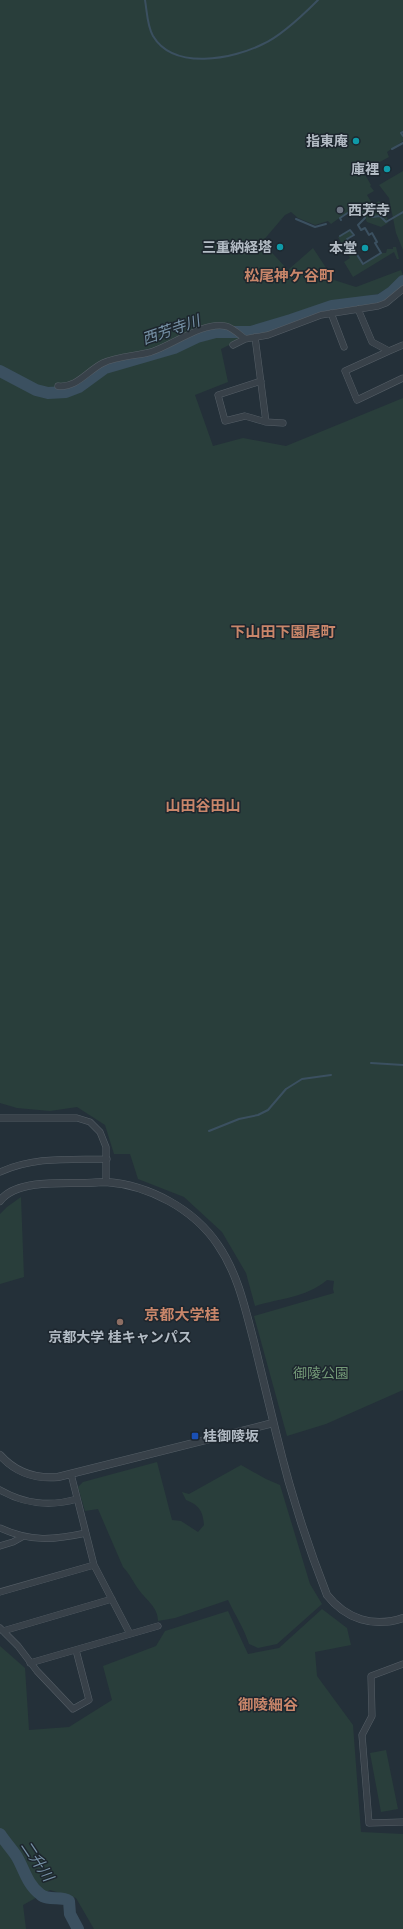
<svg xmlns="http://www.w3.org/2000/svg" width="403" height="1929" viewBox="0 0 403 1929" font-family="'DM Sans','Noto Sans JP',sans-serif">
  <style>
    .green { fill: #293e3b }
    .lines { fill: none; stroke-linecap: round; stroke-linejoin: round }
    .stream { stroke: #3b5060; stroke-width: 2 }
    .river { stroke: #3b5060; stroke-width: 12 }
    .minor-casing { stroke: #565f67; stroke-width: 7 }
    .tertiary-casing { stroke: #565f67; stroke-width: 8 }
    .minor { stroke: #384149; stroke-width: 6 }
    .tertiary { stroke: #384149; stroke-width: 7 }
    .culture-dot { fill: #0f9aa8; stroke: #1d262e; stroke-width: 1.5 }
    .worship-dot { fill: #6b7280; stroke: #1d262e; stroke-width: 1.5 }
    .education-dot { fill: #8d6e63; stroke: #1d262e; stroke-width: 1.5 }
    .transit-dot { fill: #1a4fb4; stroke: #1d262e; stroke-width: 1.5 }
    .labels { text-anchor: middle; stroke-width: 3; stroke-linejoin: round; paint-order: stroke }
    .poi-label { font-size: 14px; font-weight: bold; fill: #b3bcc5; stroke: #1d262e; text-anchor: end }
    .park-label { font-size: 14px; fill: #739977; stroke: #1d262e }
    .neighbourhood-label { font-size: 15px; font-weight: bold; fill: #c9866a; stroke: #1d262e }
    .water-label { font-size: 15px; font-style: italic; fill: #7691a6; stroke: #1d262e }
  </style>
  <rect width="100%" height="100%" fill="#243039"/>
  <!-- green -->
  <path class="green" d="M0,0H403V141L387,152L389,157L363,171L371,185L370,186L374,191L367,195L373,205L379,201L382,205L385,204L388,223L381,227L367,222L360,208L358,209L356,206L331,224L328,221L315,225L298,218L291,212L285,215L262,242L288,270L313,248L334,280L356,287L401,270L403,275L391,286L378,294L331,303L312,309L273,323L221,349L228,382L195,395L213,446L243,438L286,446L403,398V1390L326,1424L287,1436L254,1316L334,1293L333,1289L334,1281L327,1280C305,1298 281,1298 255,1306L246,1273L222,1232L184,1197L138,1179L130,1154H114L105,1125L77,1107L50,1111L17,1108L0,1103Z
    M403,171V250L396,233L389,198L379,185Z
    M350,230L353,235L347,239L363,265L382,253H386L387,249H393V247H396L399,259H397L394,252L353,277L344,262L350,258L338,237Z
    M21,1197L24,1277L0,1284V1214L7,1207Z
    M157,1462L172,1520L181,1521L198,1532L204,1525C203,1511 199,1505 186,1500L182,1492L189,1494L241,1465L266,1479L280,1485L310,1584L322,1604L277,1644L258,1648L249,1644C244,1628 235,1615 228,1600L175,1618L158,1621C158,1607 146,1600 139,1590C133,1582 130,1574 123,1567L98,1509L85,1511L78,1487L83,1482Z
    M322,1609L347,1628L351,1645L315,1652L317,1676L353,1725L361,1832L403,1834V1929H94L76,1898L50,1890L23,1905L26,1929H0V1646L25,1668L29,1730L69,1727L112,1700L103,1666L156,1646L165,1631L228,1611L248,1654L279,1648Z
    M386,1750L398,1809L381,1812L370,1753Z"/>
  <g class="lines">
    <!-- stream -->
    <path class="stream" d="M145,0C147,11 147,26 153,36C174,71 233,59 263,44C281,36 304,14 318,0
      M403,132L401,133L403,136
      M392,149L403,143
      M372,217L380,216L386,222L403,212
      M296,219L315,227L326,224
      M340,236L350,230L354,235L347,239L363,264L381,253L375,243L377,242L372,233L369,235L365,228L361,230L358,225L365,218L359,209L353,213L352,210L340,218L341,220
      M371,1063L403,1065
      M209,1131L239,1119L258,1115L268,1110L286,1089L302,1079L331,1075"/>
    <!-- river -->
    <path class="river" d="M0,371L36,390L48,393L66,392L79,387L105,368L174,348L197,337L216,332H251L291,320L332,306L380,300L392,292L403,281
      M0,1834C5,1842 12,1849 17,1857C24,1869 27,1884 40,1894C48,1902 61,1895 69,1901L70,1914L78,1929"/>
    <defs>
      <path id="minor" d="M358,309L372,342L389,351L345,371L357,400L403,378
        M331,313L344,347
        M255,337L266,422L245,416L225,421L218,395L261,381
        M233,345L245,339L268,335L321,315L378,306L386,303L403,289
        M389,351L403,345
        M58,386C77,388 87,371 103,363C117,356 136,356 151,352C173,345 202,322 225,326C232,327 240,335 245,339
        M266,422L283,423
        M0,1118H77L90,1122L100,1132L106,1147V1182
        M0,1172C36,1156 69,1160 107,1159
        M71,1474L94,1565L130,1634
        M0,1490C25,1504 49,1507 77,1499
        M0,1528C30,1542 54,1540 86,1533
        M0,1546L13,1542L22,1537
        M0,1592L94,1565
        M0,1628L18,1646L37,1671L73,1709L89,1700L76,1650
        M3,1631L112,1599
        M30,1663L158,1626
        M403,1664L371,1676L372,1716L362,1735L369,1823L403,1822"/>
      <path id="tertiary" d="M0,1201C15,1180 62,1183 85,1183C92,1183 99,1182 106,1182C149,1185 194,1209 218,1245C238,1274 245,1308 254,1342C262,1374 269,1405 277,1437C290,1491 307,1544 327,1595C346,1619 373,1628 403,1618
        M0,1455C16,1473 35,1479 58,1477L273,1423"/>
    </defs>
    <!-- minor casing -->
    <use href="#minor" class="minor-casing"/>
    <!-- tertiary casing -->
    <use href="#tertiary" class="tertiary-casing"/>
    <!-- minor -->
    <use href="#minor" class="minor"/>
    <!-- tertiary -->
    <use href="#tertiary" class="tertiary"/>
  </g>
  <!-- markers -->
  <g class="culture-dot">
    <circle cx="356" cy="141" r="4"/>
    <circle cx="387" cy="169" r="4"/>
    <circle cx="280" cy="247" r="4"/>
    <circle cx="365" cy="248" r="4"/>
  </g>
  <circle class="worship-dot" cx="340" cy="210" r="4"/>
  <circle class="education-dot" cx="120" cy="1322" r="4"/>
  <rect class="transit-dot" x="191" y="1432" width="8" height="8" rx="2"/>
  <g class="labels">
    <!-- poi labels -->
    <g class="poi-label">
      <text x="348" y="146">指東庵</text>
      <text x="379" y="174">庫裡</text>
      <text x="348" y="215" text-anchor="start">西芳寺</text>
      <text x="272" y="252">三重納経塔</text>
      <text x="357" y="253">本堂</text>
      <text x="120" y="1342" text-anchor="middle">京都大学 桂キャンパス</text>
      <text x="203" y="1441" text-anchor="start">桂御陵坂</text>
    </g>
    <!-- park labels -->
    <g class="park-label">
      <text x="321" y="1378">御陵公園</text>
    </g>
    <!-- neighbourhood labels -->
    <g class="neighbourhood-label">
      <text x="289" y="281">松尾神ケ谷町</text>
      <text x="283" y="637">下山田下園尾町</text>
      <text x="203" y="811">山田谷田山</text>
      <text x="182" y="1320">京都大学桂</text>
      <text x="268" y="1710">御陵細谷</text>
    </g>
    <!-- water labels -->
    <g class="water-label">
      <text transform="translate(171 330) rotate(-19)" y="5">西芳寺川</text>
      <text transform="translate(37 1861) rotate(56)" y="5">二升川</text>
    </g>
  </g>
</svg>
